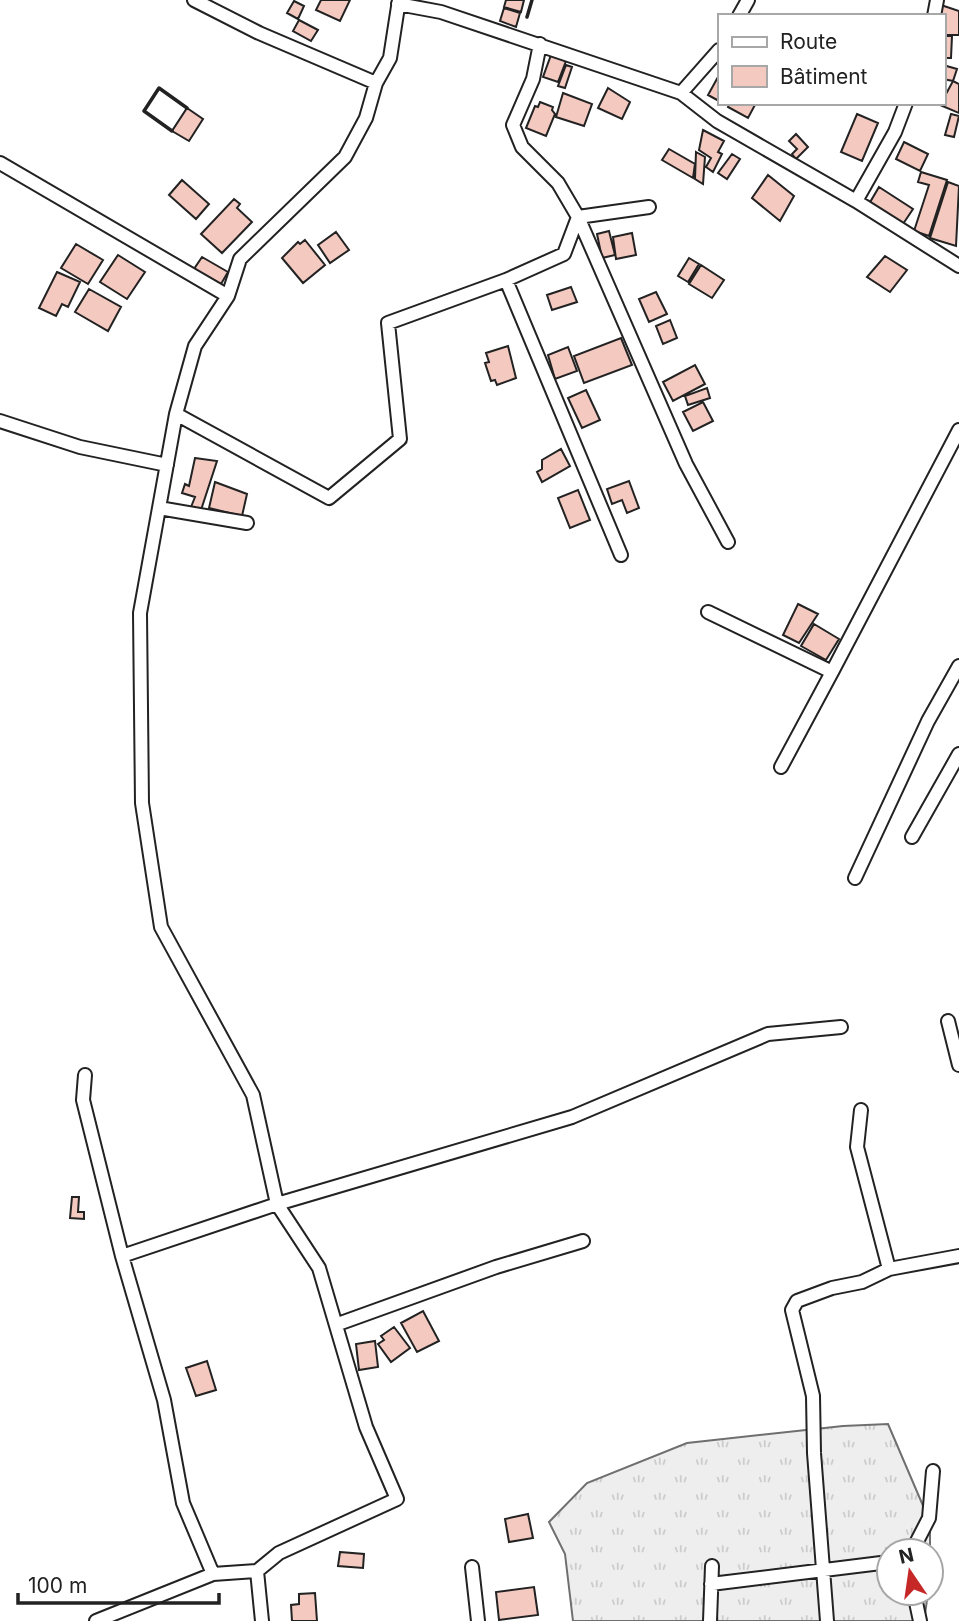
<svg xmlns="http://www.w3.org/2000/svg" width="959" height="1621" viewBox="0 0 959 1621" font-family="Inter,sans-serif">
  <style>
    .grass { fill: url(#grass-tufts); stroke: #6f6f6f; stroke-width: 2 }
    .building { fill: #f3c9c0; stroke: #222; stroke-width: 2 }
    .lines { fill: none; stroke-linecap: round; stroke-linejoin: round }
    .street-casing { stroke: #222; stroke-width: 16 }
    .street { stroke: #fff; stroke-width: 12 }
    .wall { stroke: #222; stroke-width: 3.5 }
  </style>
  <defs>
    <pattern id="grass-tufts" width="24" height="20" patternUnits="userSpaceOnUse" patternTransform="scale(1.75)"><rect width="24" height="20" fill="#eee"/><path d="M3 7l-1-3M5 7V3M7 7l1-3M15 17l-1-3M17 17v-4M19 17l1-3" fill="none" stroke="#ccc"/></pattern>
  </defs>
  <rect width="100%" height="100%" fill="#fff"/>
  <!-- grass -->
  <path class="grass" d="M888,1424L930,1522V1551H889V1593H928L924,1621H573L565,1554L549,1522L587,1483L687,1443L843,1426Z"/>
  <!-- building -->
  <path class="building" d="M321,0H350L340,21L316,10Z
    M506,0H524L521,12L504,7Z
    M294,1L304,6L298,19L287,13Z
    M941,5L959,11V35H943V16H939Z
    M504,8L520,13L516,27L500,21Z
    M299,20L318,30L311,41L293,31Z
    M943,36H952L951,58H943Z
    M551,55L566,61L558,82L543,77Z
    M566,65L572,67L565,88L558,86Z
    M943,65L957,69L953,81L943,79Z
    M718,77L719,78V101L708,95Z
    M953,81L959,84V113L940,105Z
    M608,88L630,102L622,119L598,108Z
    M563,93L592,104L584,126L556,117Z
    M540,102L553,107L552,110L555,114L546,136L526,128L535,106L538,107Z
    M730,103H756L748,118L728,107Z
    M187,108L203,119L189,141L172,131Z
    M857,114L878,123L862,161L841,152Z
    M951,114L959,116L954,137L945,135Z
    M703,130L724,141L718,152L722,154L713,172L706,167L711,158L699,150Z
    M796,134L808,147L796,159L792,154L797,149L789,141Z
    M904,142L928,154L920,171L896,159Z
    M669,149L695,164L693,178L662,160Z
    M696,152L705,157L703,184L695,179Z
    M732,154L740,159L727,179L718,173Z
    M921,172L947,180L929,236L914,231L929,185L918,182Z
    M768,175L794,196L780,221L752,198Z
    M182,180L209,204L196,219L169,195Z
    M948,182L959,186L956,246L930,238Z
    M879,187L913,209L903,224L869,204Z
    M234,199L240,204L237,208L252,222L222,253L201,234Z
    M609,231L615,255L602,258L597,234Z
    M336,232L349,250L330,263L318,245Z
    M632,233L636,255L616,259L613,237Z
    M305,240L325,265L303,283L282,258L298,242L300,244Z
    M76,244L103,260L88,284L61,268Z
    M118,255L145,272L127,299L100,282Z
    M885,256L907,270L890,292L867,277Z
    M202,257L228,272L221,284L194,269Z
    M689,258L699,264L688,282L678,276Z
    M701,265L724,280L712,298L689,284Z
    M57,272L80,282L68,307L62,304L56,316L39,308Z
    M571,287L577,302L552,310L547,295Z
    M89,289L121,307L108,331L75,312Z
    M656,292L667,314L649,322L639,299Z
    M670,320L677,338L663,344L656,326Z
    M621,338L632,365L584,383L574,356Z
    M508,346L516,378L497,385L495,380L491,381L485,363L489,362L486,353Z
    M568,347L577,371L555,379L548,355Z
    M695,365L705,384L673,401L663,382Z
    M707,388L710,398L688,405L685,396Z
    M586,390L600,420L582,428L568,398Z
    M703,402L713,421L693,431L683,412Z
    M561,449L570,466L542,482L537,472L542,469V460Z
    M195,458L217,461L201,510L191,507L195,497L182,493L185,484L189,486Z
    M629,481L639,508L627,513L622,500L612,504L607,489Z
    M215,482L247,494L242,516L209,508Z
    M578,490L590,520L570,528L558,498Z
    M798,604L818,614L799,643L783,635Z
    M814,624L839,639L826,660L801,646Z
    M72,1197H79L78,1212H84V1219L70,1218Z
    M423,1311L439,1341L417,1352L401,1323Z
    M394,1327L410,1348L391,1362L378,1344L384,1340L381,1336Z
    M375,1341L378,1367L359,1370L356,1344Z
    M207,1361L216,1390L196,1396L186,1368Z
    M528,1514L533,1538L509,1542L505,1519Z
    M340,1552L364,1554L363,1568L338,1566Z
    M534,1587L538,1615L499,1620L496,1592Z
    M315,1593L317,1621H292L291,1605L299,1604V1594Z"/>
  <g class="lines">
    <defs>
      <path id="street" d="M194,0L259,33L376,83
        M398,4L441,12L681,93L717,121L856,201L959,266
        M739,16L748,0
        M934,16L937,0
        M540,44L533,79L513,125L522,147L558,183L578,217L649,207
        M681,93L719,50
        M0,163L228,296
        M856,201L895,132L906,103
        M506,280L621,555
        M176,414L329,498L400,439L388,323L506,280L564,254L578,217L686,464L728,542
        M0,421L80,447L167,465
        M159,508L247,523
        M708,612L832,672L959,430
        M781,767L832,672
        M912,837L959,754
        M855,878L928,721L959,666
        M948,1021L959,1065
        M85,1075L83,1100L122,1256L164,1400L183,1503L213,1574
        M861,1110L857,1147L889,1269
        M122,1256L277,1204L572,1117L768,1034L841,1027
        M338,1324L496,1267L583,1241
        M912,1551L929,1518L933,1471
        M472,1567L478,1621
        M711,1584L889,1562
        M914,1593L920,1621
        M96,1621L213,1574L257,1571
        M262,1621L257,1571L279,1553L397,1499L366,1427L319,1268L277,1204L253,1095L161,927L142,803L140,613L176,414L195,346L228,296L240,259L345,157L366,118L376,83L390,58L399,0
        M710,1621L712,1566
        M827,1621L814,1453L813,1396L792,1310L797,1301L832,1288L862,1282L889,1269L959,1256"/>
    </defs>
    <!-- street casing -->
    <use href="#street" class="street-casing"/>
    <!-- street -->
    <use href="#street" class="street"/>
    <!-- wall -->
    <path class="wall" d="M527,17L532,0
      M172,131L144,111L159,88L187,108"/>
  </g>
  <!-- legend -->
  <rect x="718" y="14" width="228" height="91" fill="#ffffff" stroke="#a7a7a7" stroke-width="2"/>
  <rect x="732" y="37" width="35" height="10" fill="#ffffff" stroke="#a7a7a7" stroke-width="2"/>
  <text x="780" y="49" font-size="21" fill="#222222">Route</text>
  <rect x="732" y="66" width="35" height="21" fill="#f3c9c0" stroke="#a7a7a7" stroke-width="2"/>
  <text x="780" y="84" font-size="21" fill="#222222">Bâtiment</text>
  <!-- north arrow -->
  <g transform="translate(910 1572) rotate(347)"><circle r="33" fill="#ffffff" stroke="#a7a7a7" stroke-width="2"/>
  <path d="M0-5L12 26L0 18L-12 26Z" fill="#c62828"/>
  <text y="-10" font-size="19" font-weight="bold" text-anchor="middle" fill="#222222">N</text>
  </g>
  <!-- scale -->
  <path d="M18 1593v10h201v-10" fill="none" stroke="#222222" stroke-width="3.5"/>
  <text x="28" y="1593" font-size="21" fill="#222222" stroke="#ffffff" stroke-width="5" paint-order="stroke">100 m</text>
</svg>
